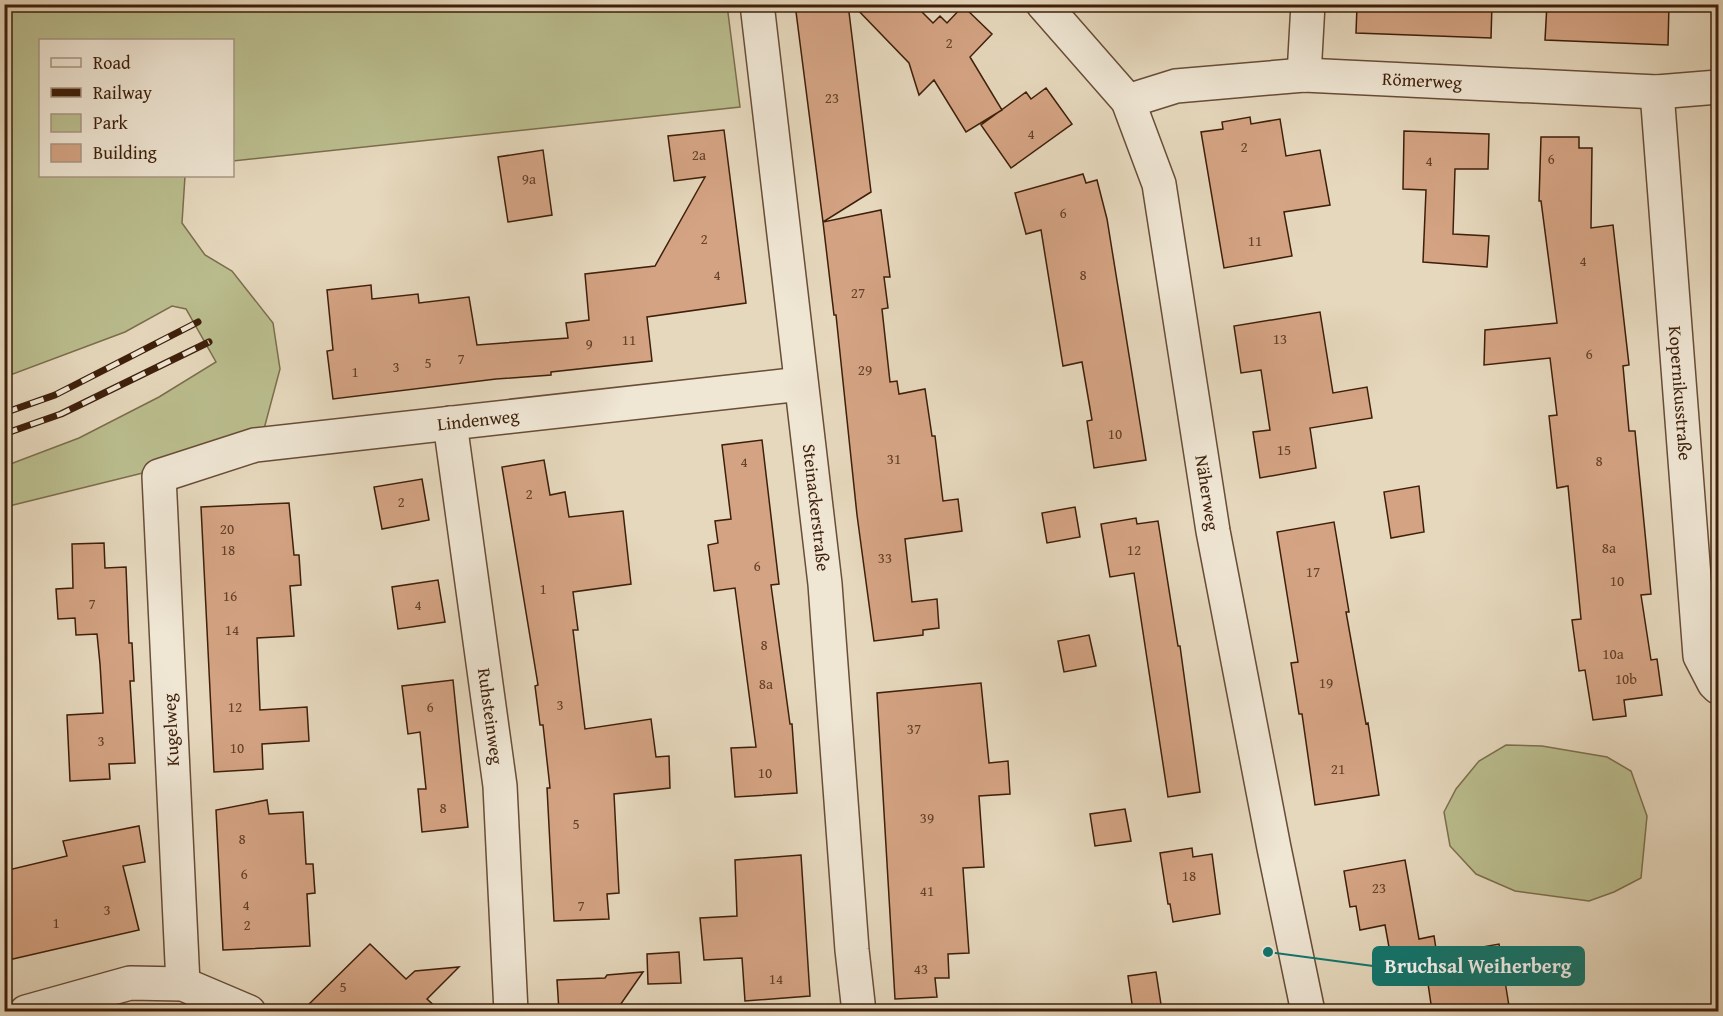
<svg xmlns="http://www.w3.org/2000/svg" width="1723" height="1016" viewBox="0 0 1723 1016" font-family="'Gentium Book Plus',serif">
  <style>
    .green { fill: #babd8e; stroke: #7c6e4c; stroke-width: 1.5 }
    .building { fill: #d4a383; stroke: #3e1f0a; stroke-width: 1.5 }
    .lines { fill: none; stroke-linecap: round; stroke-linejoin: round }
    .minor-casing { stroke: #684d37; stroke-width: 36 }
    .minor { stroke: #efe6d4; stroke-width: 33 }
    .rail-casing { stroke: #3e1f0a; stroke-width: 7 }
    .rail { stroke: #efe6d4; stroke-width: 4.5; stroke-dasharray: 14; stroke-linecap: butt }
    .labels { text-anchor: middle; stroke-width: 5; stroke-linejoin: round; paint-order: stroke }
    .number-label { font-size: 15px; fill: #644028 }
    .street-label { font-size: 18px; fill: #3e1f0a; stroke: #efe6d4 }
    .leader { fill: none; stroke: #0f766e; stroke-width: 2 }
    .callout-dot { fill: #0f766e; stroke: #efe6d4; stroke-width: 2 }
    .callout { fill: #0f766e; stroke: #0f766e; stroke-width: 2 }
    .callout-label { font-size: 20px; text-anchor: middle; font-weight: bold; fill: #fff }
  </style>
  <rect width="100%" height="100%" fill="#e6d8bd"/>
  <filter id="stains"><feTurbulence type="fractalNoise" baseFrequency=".00333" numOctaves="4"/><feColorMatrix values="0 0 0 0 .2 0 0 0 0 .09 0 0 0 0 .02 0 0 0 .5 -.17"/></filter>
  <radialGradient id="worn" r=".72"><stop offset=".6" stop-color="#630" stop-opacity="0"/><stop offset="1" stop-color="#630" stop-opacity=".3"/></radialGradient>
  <!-- green -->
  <path class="green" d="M5,5H727L740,107L233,161L232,40H40V176H185L182,223L205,255L232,271L273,323L280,369L264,429L159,469L5,507V466L79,438L159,397L216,362L186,309L172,306L125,332L5,377Z
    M1506,745L1542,746L1607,757L1631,771L1647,816L1641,878L1614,892L1589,901L1515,891L1476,874L1450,846L1444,812L1456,789L1479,761Z"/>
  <!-- building -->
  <path class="building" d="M795,4H848L871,192L823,222Z
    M852,4H914L933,23L940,16L947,23L963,6L992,34L970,57L1002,110L966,132L934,80L919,95L909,63Z
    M1366,4H1492L1491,38L1356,33L1357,6H1365Z
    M1547,4H1669L1668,45L1545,40Z
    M1046,88L1072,124L1011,168L981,125L1026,92L1031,99Z
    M1250,117L1251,124L1280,119L1286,156L1320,150L1330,205L1284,212L1292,256L1224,268L1201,132L1223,129L1222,122Z
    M724,130L746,303L647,317L652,361L551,372V375L496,379L333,399L327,351L333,350L327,290L371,285L372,299L418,294L419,303L469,297L477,345L568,338L566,323L589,320L585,274L655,266L705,177L674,181L668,136Z
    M1404,131L1489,134L1488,169H1455L1453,234L1489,236L1487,267L1423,262L1426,190L1403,189Z
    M1541,137H1579V148H1592L1591,228L1613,225L1629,365L1623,366L1629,431H1635L1651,594L1641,595L1651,660L1657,659L1662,695L1624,700L1626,716L1593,720L1585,670L1579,671L1572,620L1581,619L1568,486L1557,488L1549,416L1557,415L1550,358L1484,365L1485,330L1557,323L1541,201H1539Z
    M543,150L552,215L508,222L498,157Z
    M1083,174L1086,183L1097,180L1107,219L1146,460L1094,468L1087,421L1092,420L1082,362L1063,366L1041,230L1026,234L1015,193Z
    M881,210L890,277H884L888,308L882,309L890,382L897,381L899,394L925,389L932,436H935L943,501L958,499L962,531L905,539L912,602L937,599L939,628L923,630V635L874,641L857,515L836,315H834L823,222Z
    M1320,312L1333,393L1367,387L1372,418L1310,428L1316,468L1260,478L1253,432L1270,430L1261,370L1241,373L1234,326Z
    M762,440L779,584L771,585L790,724H792L797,793L735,797L731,748L756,747L735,588L714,591L708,545L718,543L715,521L731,519L722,445Z
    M544,460L550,495L565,492L569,517L623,511L631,584L573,592L578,630H573L585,729L651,719L656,757L669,756L670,788L614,794L619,893L607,894L609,919L554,921L547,788H550L543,725H540L535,686L538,685L502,467Z
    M422,479L429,520L382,529L374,487Z
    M1419,486L1424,532L1391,538L1384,492Z
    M289,503L294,555H299L301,585L290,586L294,636L257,638L260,710L307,707L309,741L262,744L263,769L214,772L201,507Z
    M1075,507L1080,537L1047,543L1042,513Z
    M1136,518L1137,524L1158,521L1178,646H1180L1200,792L1168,797L1134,573L1110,577L1101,524Z
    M1334,522L1349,612H1346L1366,724L1368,723L1379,795L1315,805L1302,714H1299L1291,663L1298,662L1277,532Z
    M104,543L105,568L126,567L129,643H132L134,681H130L135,763L109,764L110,779L70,781L67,715L103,713L100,664L97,634L76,635L75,618L58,619L56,589L73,588L72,544Z
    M438,580L445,622L398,629L392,587Z
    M1089,635L1096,666L1064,672L1058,641Z
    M453,680L468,827L422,832L418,789H426L420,732L408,734L402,686Z
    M981,683L989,763L1008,761L1010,794L979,796L984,867L963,868L969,953L948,954L949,978H935L937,997L895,999L877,693Z
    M267,800L269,814L303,812L306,864H313L315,893L307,894L310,946L223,950L216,810Z
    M1125,809L1131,841L1095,846L1090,814Z
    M139,826L145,862L123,866L139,930L4,961V871L67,856L63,841Z
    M1192,848L1193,857L1212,854L1220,914L1173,922L1170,904H1168L1160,853Z
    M801,855L810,996L745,1001L742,958L704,960L700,918L737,916L735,860Z
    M1405,860L1419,939L1434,936L1437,955L1499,944L1509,1006L1470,1011H1432L1426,970L1394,975L1385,925L1360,930L1356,906L1350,907L1344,871Z
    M370,944L406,979L415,971L459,967L427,999L440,1011H302Z
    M679,952L681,983L648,984L647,954Z
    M643,972L616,1011H559L557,980L605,978L607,975Z
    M1156,972L1162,1011H1133L1128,976Z"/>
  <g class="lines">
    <defs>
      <g id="minor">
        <path id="s1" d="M757,4L825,584L852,950L859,1012"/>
        <path id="s2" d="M1043,4L1128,101L1159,184L1213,531L1274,848L1308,1012"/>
        <path d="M1304,75L1308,4"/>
        <path id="s3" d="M1657,92L1700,656L1714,683L1718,687"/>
        <path id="s4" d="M1128,101L1176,86L1304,75L1657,92L1718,87"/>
        <path id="s5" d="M450,423L500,786L511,1012"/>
        <path id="s6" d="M183,984L159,476L255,445L801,384"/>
        <path d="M26,1012L130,983L183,984L249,1012"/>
      </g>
    </defs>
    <!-- minor casing -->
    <use href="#minor" class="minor-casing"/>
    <!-- minor -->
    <use href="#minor" class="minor"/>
    <defs>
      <path id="rail" d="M4,413L55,395L198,322
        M4,434L61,414L209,342"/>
    </defs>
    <!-- rail casing -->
    <use href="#rail" class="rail-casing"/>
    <!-- rail -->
    <use href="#rail" class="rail"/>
  </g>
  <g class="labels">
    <!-- number labels -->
    <g class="number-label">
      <text x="949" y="48">2</text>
      <text x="832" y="103">23</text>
      <text x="1031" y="139">4</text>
      <text x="1244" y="152">2</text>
      <text x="699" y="160">2a</text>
      <text x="1551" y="164">6</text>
      <text x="1429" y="166">4</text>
      <text x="529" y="184">9a</text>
      <text x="1063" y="218">6</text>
      <text x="704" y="244">2</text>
      <text x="1255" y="246">11</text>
      <text x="1583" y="266">4</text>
      <text x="717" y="280">4</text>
      <text x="1083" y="280">8</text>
      <text x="858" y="298">27</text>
      <text x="1280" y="344">13</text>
      <text x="629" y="345">11</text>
      <text x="589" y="349">9</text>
      <text x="1589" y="359">6</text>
      <text x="461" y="364">7</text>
      <text x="428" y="368">5</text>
      <text x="396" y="372">3</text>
      <text x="865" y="375">29</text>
      <text x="355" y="377">1</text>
      <text x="1115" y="439">10</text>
      <text x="1284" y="455">15</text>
      <text x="894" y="464">31</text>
      <text x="1599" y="466">8</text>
      <text x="744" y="467">4</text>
      <text x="529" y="499">2</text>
      <text x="401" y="507">2</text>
      <text x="227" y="534">20</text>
      <text x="1609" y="553">8a</text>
      <text x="228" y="555">18</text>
      <text x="1134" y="555">12</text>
      <text x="885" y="563">33</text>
      <text x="757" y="571">6</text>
      <text x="1313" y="577">17</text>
      <text x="1617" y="586">10</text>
      <text x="543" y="594">1</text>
      <text x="230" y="601">16</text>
      <text x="92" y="609">7</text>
      <text x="418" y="610">4</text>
      <text x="232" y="635">14</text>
      <text x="764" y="650">8</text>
      <text x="1613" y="659">10a</text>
      <text x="1626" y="684">10b</text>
      <text x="1326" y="688">19</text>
      <text x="766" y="689">8a</text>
      <text x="560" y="710">3</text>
      <text x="235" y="712">12</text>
      <text x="430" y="712">6</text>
      <text x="914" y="734">37</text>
      <text x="101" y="746">3</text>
      <text x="237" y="753">10</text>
      <text x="1338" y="774">21</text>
      <text x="765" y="778">10</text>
      <text x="443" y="813">8</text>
      <text x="927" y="823">39</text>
      <text x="576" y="829">5</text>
      <text x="242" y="844">8</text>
      <text x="244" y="879">6</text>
      <text x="1189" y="881">18</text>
      <text x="1379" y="893">23</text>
      <text x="927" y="896">41</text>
      <text x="246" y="910">4</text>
      <text x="581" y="911">7</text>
      <text x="107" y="915">3</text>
      <text x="56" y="928">1</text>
      <text x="247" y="930">2</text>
      <text x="921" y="974">43</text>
      <text x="776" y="984">14</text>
      <text x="343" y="992">5</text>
    </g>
    <!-- street labels -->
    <g class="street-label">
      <text dy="6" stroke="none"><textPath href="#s4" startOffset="297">Römerweg</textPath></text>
      <text dy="6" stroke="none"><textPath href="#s3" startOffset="302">Kopernikusstraße</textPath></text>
      <text dy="6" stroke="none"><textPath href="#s6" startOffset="834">Lindenweg</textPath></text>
      <text dy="6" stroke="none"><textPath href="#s2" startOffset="530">Näherweg</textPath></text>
      <text dy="6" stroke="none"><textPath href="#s1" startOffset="507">Steinackerstraße</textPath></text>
      <text dy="6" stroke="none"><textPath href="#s5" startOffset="296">Ruhsteinweg</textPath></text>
      <text transform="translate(171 730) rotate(-93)" y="6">Kugelweg</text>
    </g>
  </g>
  <!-- callouts -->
  <path class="leader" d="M1268 952L1373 966"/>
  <circle class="callout-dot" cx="1268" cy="952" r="6"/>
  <rect class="callout" x="1373" y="947" width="211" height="38" rx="6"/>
  <g class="callout-label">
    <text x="1478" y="973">Bruchsal Weiherberg</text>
  </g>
  <!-- margin -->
  <rect width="1723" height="1016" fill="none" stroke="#e6d8bd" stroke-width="24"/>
  <rect x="6" y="6" width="1711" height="1004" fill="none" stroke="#3e1f0a" stroke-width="3"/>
  <rect x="12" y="12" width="1699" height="992" fill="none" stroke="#3e1f0a" stroke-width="1.5"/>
  <!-- legend -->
  <rect x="39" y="39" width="195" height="138" fill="#efe6d4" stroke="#a89683" stroke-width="1.5"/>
  <rect x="51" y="58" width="30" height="9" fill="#efe6d4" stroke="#a89683" stroke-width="1.5"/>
  <text x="93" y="69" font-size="18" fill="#3e1f0a">Road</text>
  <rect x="51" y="88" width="30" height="9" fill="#3e1f0a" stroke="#a89683" stroke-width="1.5"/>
  <text x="93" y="99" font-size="18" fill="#3e1f0a">Railway</text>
  <rect x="51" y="114" width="30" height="18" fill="#babd8e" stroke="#a89683" stroke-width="1.5"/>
  <text x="93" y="129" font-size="18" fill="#3e1f0a">Park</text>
  <rect x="51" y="144" width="30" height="18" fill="#d4a383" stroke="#a89683" stroke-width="1.5"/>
  <text x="93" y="159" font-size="18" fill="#3e1f0a">Building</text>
  <rect width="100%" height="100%" filter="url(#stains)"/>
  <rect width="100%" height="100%" fill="url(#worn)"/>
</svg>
